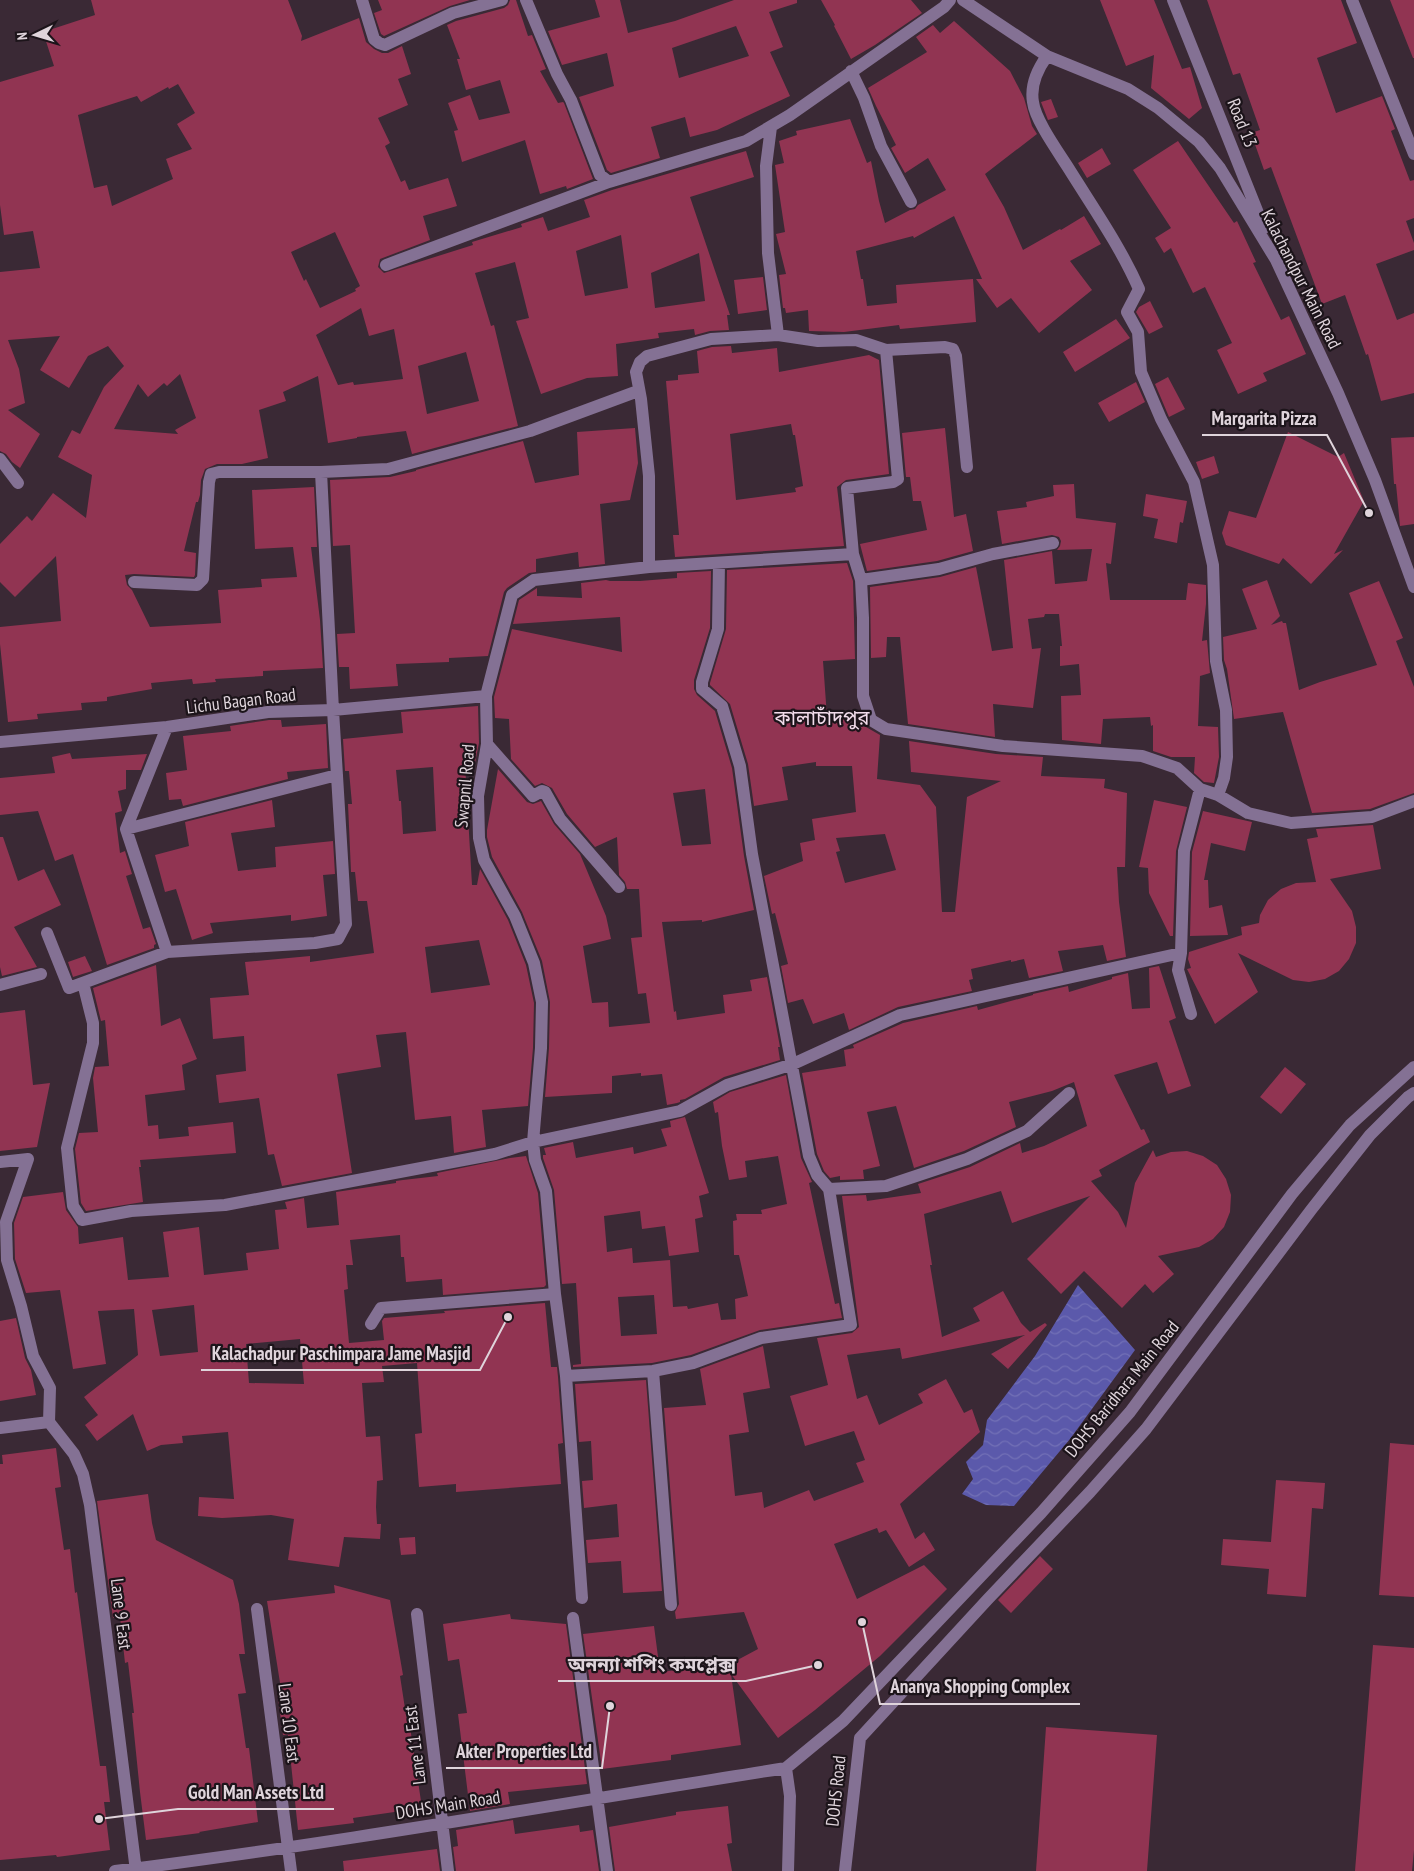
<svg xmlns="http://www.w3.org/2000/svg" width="1414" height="1871" viewBox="0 0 1414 1871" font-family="'PT Sans Narrow','Noto Sans Bengali',sans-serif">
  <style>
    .water { fill: url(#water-waves) }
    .building { fill: #913452; fill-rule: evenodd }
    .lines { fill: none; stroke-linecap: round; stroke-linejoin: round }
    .minor { stroke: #847194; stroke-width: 12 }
    .labels { text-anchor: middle; stroke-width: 4.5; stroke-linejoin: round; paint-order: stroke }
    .street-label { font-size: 18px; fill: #dfd4db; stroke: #1c141a }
    .quarter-label { font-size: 20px; fill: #f2dceb; stroke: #1c141a }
    .leader { fill: none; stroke: #dfd4db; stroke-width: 2 }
    .callout-dot { fill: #dfd4db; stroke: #1c141a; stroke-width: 2 }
    .callout-label { font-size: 19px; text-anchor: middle; font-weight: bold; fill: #dfd4db; stroke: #1c141a; stroke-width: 4.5; stroke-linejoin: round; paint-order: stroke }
  </style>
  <defs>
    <pattern id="water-waves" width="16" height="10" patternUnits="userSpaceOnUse" patternTransform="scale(1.25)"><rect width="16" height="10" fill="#5b59ab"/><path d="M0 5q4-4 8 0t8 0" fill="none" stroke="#7270b6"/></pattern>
  </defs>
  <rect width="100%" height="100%" fill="#3a2935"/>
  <!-- water -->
  <path class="water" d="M1078,1285L1135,1350L1070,1439L1014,1506L986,1505L962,1494L973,1479L966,1462L983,1445L987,1420L1035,1356Z"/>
  <!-- building -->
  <path class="building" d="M91,0H288L302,36L301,41L359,18L366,42L374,49L382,53H388L402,46L411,74L398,79L408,105L378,118L390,143L385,146L401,182L405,180L409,190L448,178L457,206L423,216L430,240L380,259L378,267L384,273L473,245L472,242L522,227L521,224L543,217L548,231L590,217L584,200L612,190L746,151L754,177L690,197L730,315H727L729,330L710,331L695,335L694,329L658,333L659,338L616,344L618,376L587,378L541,394L516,321L529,318L515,262L475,273L491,326L494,325L518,426L412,454L406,431L357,437V438L328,443L318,376L283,392L286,401L259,410L268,458L242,464H217L205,469L201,480L200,495L198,502H196L184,551L196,553L195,575L194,577L134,574L125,575L127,585L132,590L150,627L221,623L218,590L262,587L261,579L297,577L293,547L255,549L252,490L314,487L317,547H311L320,620L323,668L263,671V676L215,679L216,682L193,684L192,679L151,683L152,689L107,697V701L81,703L82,710L37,714L38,719L8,722L0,644V627L61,621L56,556L15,597L0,582V544L27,516L32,521L53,493L86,518L92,475L58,457L72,430L80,434L104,387L124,366L108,346L88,356L69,388L40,370L60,336L8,340L19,369L25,403L8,410L40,434L20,468L12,462L6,454L0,451V272L40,268L33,231L4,235L0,205V82L54,66L43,32L95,15ZM178,84L195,113L177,124L192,149L166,159L173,179L112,206L107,185L94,188L78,115L137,96L141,102L168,87L169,89ZM335,232L360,286L355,289L356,291L320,308L306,279L304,281L291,252ZM621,235L628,288L585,296L576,251ZM699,253L705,301L655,308L651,273ZM361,308L369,336L394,329L403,379L354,385L353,382L338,385L316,335ZM466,352L479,401L427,414L418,366ZM180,374L196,418L175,430L178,434L114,429L138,384L148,397L164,383L167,386Z
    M378,0H470L450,6L384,36L381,34L374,13L382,10Z
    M510,0H516L528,36L532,35L546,69L540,71L558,103L563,102L564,103L593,179L567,189L566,186L540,194L525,140L462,162L454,131L458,130L448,103L470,95L479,120L510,113L500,80L466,90L457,59H460L447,25L456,21L504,8L508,5Z
    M595,0H620L628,33L675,21L734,0H797V3L769,12L783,47L770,52L790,96L717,130L690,137L685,117L651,127L660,158L611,173L607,170L579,97L614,86L607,53L562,65L548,31L600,17ZM736,26L749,56L679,78L672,48Z
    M821,0H911L922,13L875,45L851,59L834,26L835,25Z
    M1100,0H1154L1182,69L1190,67L1202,108L1189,119L1151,88L1154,55L1126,66Z
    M1207,0H1341L1357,43L1317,58L1336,113L1382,96L1395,129L1391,131L1410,181L1414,180V218L1406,221L1414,243V250L1376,264L1397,320L1414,313V393L1381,401L1368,354L1366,355L1345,295L1322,304L1271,167L1264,170L1251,133L1260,130L1240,73L1233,75Z
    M1390,0H1414V58H1413Z
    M954,21L1010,71L1024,98L1032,126L1037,134L985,174L1004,207L1023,250L1060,229L1061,230L1084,216L1101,244L1070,261L1092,290L1039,333L1011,298L997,308L976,279H982L954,216L914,238L913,236L856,251L861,279H863L867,306L897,303L896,285L973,279L976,322L900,329L899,325L844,332L809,331L808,310L786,313L785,308H783L779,275L786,274L776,234L785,232L775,165L784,163L779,141L797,135L796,131L850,119L867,163L871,161L879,201L885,223L910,210L915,209L918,205L946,190L928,158L905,173L891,148L896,145L876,106L868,88L927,52L916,37L933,25L940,33Z
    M1051,99L1058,117L1048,120L1041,102Z
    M1178,141L1234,223L1237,221L1256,262L1253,263L1281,320L1289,316L1306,354L1263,373L1267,381L1238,394L1217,350L1232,343L1205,287L1193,293L1171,248L1164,253L1155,238L1171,228L1133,170Z
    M1102,148L1111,164L1087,178L1078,163Z
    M763,277L767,310L738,314L734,280Z
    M1150,301L1163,327L1149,334L1136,312L1139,307Z
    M1116,319L1130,338L1075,372L1063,352Z
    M731,346L732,353L777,348L779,372L869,355L879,360L889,474L846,480L837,487L844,546L675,557L673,535H679L666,381L678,380V375L699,373L697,351L712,347ZM791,424L793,435H795L803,486L795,488L796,492L736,500L730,434Z
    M1168,377L1185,409L1169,417L1155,384Z
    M1136,382L1145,402L1109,422L1098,403Z
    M635,428L638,463L630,500L600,504L605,564L579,567L578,552L536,559V572L529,573L507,588L504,592L488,656L449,658V662L396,664L398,686L350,689L349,667H339L337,634L355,633L350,545L333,546L330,480L390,477L416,471V470L523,441L535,483L579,475L577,432Z
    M945,428L954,517L966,514L973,551L937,561L867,571L860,544L927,530L921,501H913L910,477H906L902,433Z
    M1288,432L1338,457L1344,453L1364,501L1334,554L1343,550L1311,584L1283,558L1279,564L1226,545L1222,533L1229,511L1256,518Z
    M1414,437V524L1400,526L1396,484H1394L1391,438Z
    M1214,456L1219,473L1202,479L1196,462Z
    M1074,484L1076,518L1116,523L1111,564L1106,563L1110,600H1186L1188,583L1206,585V604L1202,641L1207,640L1210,673L1200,676L1198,726L1218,727L1219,757L1214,783L1204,782L1194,773L1195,757H1171L1153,751V725L1151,726L1150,717L1103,719L1101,744L1062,740L1061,696L1081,695L1079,664L1060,666V646H1062L1059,614H1045L1044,617L1028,619L1032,649L1041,648L1033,708L993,704L995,737L908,724L900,637H887L886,657L871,658L870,587L940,577L976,567L992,651L1013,648L1004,560L1052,551L1055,584L1087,581L1092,549L1057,550L1060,546L1061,541L1059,537L1052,535L1002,544L997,511L1027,507L1026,502L1054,496L1053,485Z
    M1146,494L1187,501L1183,523L1180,522L1177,543L1154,538L1158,519L1143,516Z
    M847,563L853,581L855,659L823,661L827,717H846L847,723L866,727L880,735L877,779L920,785L936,807L942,912H955L967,797L1001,781L911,772L909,741L996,754L1043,757L1041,776L1105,779L1104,788L1127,793L1125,867H1117L1119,902L1126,957L1107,961L1103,945L1058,951L1063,971L1029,978L1024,959L1011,962V960L971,969L973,979L969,980L972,991L898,1007L849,1030L844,1013L813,1024L803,999L788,1003L781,966L788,964L775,913L772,914L764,876L803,861L800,843L815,840L812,819L856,812L852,766H816V762L782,767L788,800L754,806L748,764L730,704L710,685V683L726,629L727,570ZM885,834L896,870L845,883L836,852L840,851L836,838Z
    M711,571L710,628L694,680V689L697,695L715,711L732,768L744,856L754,910L702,922V920L662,922L674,1012L676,1011L677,1020L725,1013L723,995L752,991L750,980L767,977L780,1047H778L780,1060L724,1077L685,1099L680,1100V1102L677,1103L667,1105L662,1074L641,1076V1073L612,1076V1093L545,1097L549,1048L550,1002L542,961L522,912L492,857L487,837V830L498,769L527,802L533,804L541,801L554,824L580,854L606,916L611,939L583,946L592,1003L608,1002L609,1027L650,1023L646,993L638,994L631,938L642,937L639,889H627L625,882L619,875L617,837L595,847L567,814L552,788L542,783L535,786L511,759L509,719L495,718L494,697L512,629L622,652L620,617L513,624L519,600L537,588V596L582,598L581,583L606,580L610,581H640L677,578V573ZM705,789L711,844L682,846L673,793Z
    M1267,580L1280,616L1271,625L1282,621L1283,623H1286L1299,690L1320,682L1377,665L1349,593L1379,581L1403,638L1396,641L1414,687V793L1370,809L1312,813L1283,712L1234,719L1227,669L1224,660L1223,637L1257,629L1242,589Z
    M478,706L479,743L475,763L465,764L472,885H477L480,869L508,920L526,965L534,1003L533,1048L528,1106L482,1110L486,1147L454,1153L451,1116L415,1120L406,1032L376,1035L381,1067L337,1074L352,1173L282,1186L274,1154L268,1155L259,1098L219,1103L216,1075L246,1071L244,1036L213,1039L210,998L249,995L245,962L310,956V962L374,953L367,901H358L355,872H351L348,804H352L349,771H345L343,739L403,733L401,712ZM433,767L436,831L403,834L401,801H399L396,770ZM479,940L490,985L431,993L425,947Z
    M269,720H281L282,727L326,724L328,768L287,772L288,779L183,806L181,799L169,800L166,773L187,770L183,736L231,731L230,726Z
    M70,753L72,759L147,754L141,770H126V789L118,791L122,811L115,813L120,853L125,851L132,874L126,876L143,929L150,927L156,944L154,945V948L107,965L73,854L55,861L38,811L0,815V778L55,773L52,757Z
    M272,800L275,827L231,833L238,871L276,867L275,847L333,841L335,874L323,875L327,916L291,921V915L210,923L213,933L192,940L176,889L165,892L155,855L189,846L185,822Z
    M1154,800L1187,807L1176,851L1173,936H1170L1149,893L1148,868L1139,867Z
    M1203,811L1252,822L1245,851L1211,843L1204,880H1208L1209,908L1222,905L1228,935L1190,936L1192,852Z
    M1373,825L1381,869L1330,879L1352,911L1356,927V943L1349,959L1339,971L1325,979L1309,982L1293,980L1238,953L1258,992L1215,1024L1187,969L1191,968L1188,959L1189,952L1242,935L1241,927L1259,923L1260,915L1268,900L1281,889L1296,883L1316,882L1307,839L1318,837L1316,829Z
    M0,837H3L18,881L44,869L61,905L14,927L37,967L2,976L0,967Z
    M85,956L92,971L73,977L68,962Z
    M156,965L161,1026L180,1018L197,1059L182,1065L185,1090L145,1095L148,1126L158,1125L159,1139L189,1136L188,1127L233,1122L236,1153L140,1160L141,1167H139L143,1202L86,1211L81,1203L75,1149L79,1133L98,1132L93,1078L95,1067L109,1066L105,1020L101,1021L93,988Z
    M1159,966L1176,1018L1169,1021L1191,1086L1168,1094L1157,1062L1114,1075L1141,1130L1144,1129L1150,1142L1099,1170L1102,1176L1091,1181L1118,1212L1126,1228L1135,1183L1153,1150L1156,1157L1171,1152L1187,1151L1203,1156L1217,1165L1226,1179L1231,1195L1230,1212L1224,1227L1213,1239L1199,1247L1158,1256L1174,1274L1153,1293L1145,1284L1122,1308L1084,1271L1061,1294L1027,1259L1090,1196L1012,1223L1001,1191L924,1214L932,1265H930L942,1337L980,1321L973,1308L1003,1291L1021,1323L1030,1332L1045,1323L1047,1325L1008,1369L991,1354L1025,1335L902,1359L900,1348L847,1355L857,1399L867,1395L879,1425L923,1403L918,1394L946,1379L964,1413L972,1409L980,1432L900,1504L915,1539L924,1532L935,1550L909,1567L886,1530L879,1533L877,1528L834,1544L857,1599L924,1565L947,1589L880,1656L815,1710L778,1738L731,1674L741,1745L671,1755V1760L602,1769L583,1634L654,1626L660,1672L730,1664L758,1649L744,1612L676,1619L675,1612L679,1604L664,1408L706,1405L700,1369L763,1346L770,1388L743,1393L749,1432L729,1435L735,1496L762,1492L764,1508L809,1490L814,1501L864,1482L856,1463L865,1460L854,1431L805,1446L790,1396L828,1385L817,1338L852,1333L859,1327L842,1196L866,1195L867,1201L921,1193L918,1184L970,1167L1020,1143L1022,1153L1044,1146L1087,1126L1074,1082L1052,1091L1009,1102L1016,1127L964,1151L914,1168L896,1106L867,1112L880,1166L863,1170L864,1179L840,1180V1176L830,1178L824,1171L817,1154L802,1073L846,1066L844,1050L854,1048L853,1045L903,1023L977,1006L978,1010L1033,995V994L1068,986L1069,992L1112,979V977L1128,973L1132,1009L1150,1008L1149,968Z
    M25,1010L33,1085L50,1083L37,1147L0,1151V1013Z
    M1285,1067L1306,1084L1281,1114L1260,1097Z
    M786,1075L801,1158L812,1182L809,1183L835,1304L839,1303L842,1318L760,1330L691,1355L652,1363L573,1367V1365L581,1364L576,1283L562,1284L554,1190L543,1158V1155H546L544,1148L573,1142L576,1158L633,1147L634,1154L667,1146L661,1129L671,1127L670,1121L685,1117L709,1193L699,1196L703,1217L695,1219L699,1252L669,1256L665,1226L642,1229L640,1211L604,1216L607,1252L632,1248L633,1263L670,1260L673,1307L687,1306L688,1309L718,1303L721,1320L736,1319L735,1299L748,1296L739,1255H734L733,1221L737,1220L736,1214H762L761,1210L787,1204L778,1156L745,1161L747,1177L729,1180L722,1146L718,1112L715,1113L713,1102L730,1092ZM654,1295L657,1334L621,1336L618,1297Z
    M526,1156L538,1193L546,1285L544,1287L443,1295L442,1279L406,1282L404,1257H401L400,1235L350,1240L353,1265H346L348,1289L344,1290L347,1321L349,1343L384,1340L382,1321L384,1318L445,1313L444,1311L545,1303L551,1367H557L558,1377L563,1443L558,1444L561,1484L456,1492V1484L419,1487L415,1434L422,1433L417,1363L382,1366L384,1382L362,1383L366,1437L380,1436L383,1480L377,1481L376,1507L377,1524H381L380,1539L344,1537L339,1567L288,1560L294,1519L271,1515L222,1518L198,1516L199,1497L234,1499L228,1432L182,1436L183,1443L161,1445L147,1451L133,1414L97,1441L85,1425L98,1415L84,1397L138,1355L134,1309L98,1311L106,1364L73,1369L60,1290L26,1293L15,1259L14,1223L23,1197L63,1192L66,1210L78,1227L79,1244L123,1237L128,1280L169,1277L163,1232L199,1227L204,1275L248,1270L246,1253L279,1249L275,1210L287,1209L285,1202L304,1198L307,1228L339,1225L336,1192L396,1183V1181L403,1180L438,1176L437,1173L510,1158ZM194,1305L198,1352L160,1356L152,1310ZM300,1339L304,1384L249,1383L246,1344Z
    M16,1318L25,1358L31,1370L36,1395L0,1401V1321Z
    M646,1380L662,1591L623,1593L621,1561L588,1563L586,1540L619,1537L617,1504L584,1508L582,1481L593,1480L591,1441L579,1442L575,1384Z
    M1390,1443L1414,1445V1597L1379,1595Z
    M56,1448L61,1487L55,1488L64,1550L70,1549L75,1593L77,1592L100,1766H106L110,1802H104L110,1850L57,1857L56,1855L0,1860V1464H3L2,1455Z
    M1276,1480L1325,1483L1323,1509L1312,1508L1306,1597L1267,1594L1269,1569L1221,1565L1223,1539L1271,1542Z
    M148,1494L152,1523L156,1540L233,1580L239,1604L245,1654H239L246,1693L238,1694L246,1748H249L258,1822L199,1832L200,1833L146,1840L140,1792L132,1713H134L128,1662L125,1663L120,1617L113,1618L97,1501Z
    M415,1537L416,1554L401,1555L399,1538Z
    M1040,1556L1053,1569L1011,1613L998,1600Z
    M334,1585L390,1600L403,1675L400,1676L408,1728L410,1727L422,1808L353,1818L354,1823L298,1830L288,1735H283L277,1691L281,1689L267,1601L335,1593Z
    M510,1614L511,1619L566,1624L587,1784L508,1792L510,1804L470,1811L458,1714L467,1713L459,1659L448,1661L443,1624Z
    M1373,1645L1414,1648V1850L1412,1871H1355Z
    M1046,1727L1157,1735L1147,1871H1036Z
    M728,1806L732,1843L727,1844L732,1871H615L609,1827L676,1815V1812Z
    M513,1820L515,1834L579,1825L580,1832L593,1830L599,1871H456L453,1847L458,1846L456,1830Z
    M437,1849L440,1871H344L343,1861Z"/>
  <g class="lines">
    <!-- minor -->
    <path class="minor" d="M362,0L374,39L379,43L385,45L453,13L502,0
      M526,0L557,74L571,100L600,175L609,182
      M963,0L1047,56L1128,89L1158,108L1199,142L1220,168L1276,260L1338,393L1375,480L1414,587
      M1173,0L1264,228
      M1352,0L1414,154
      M1047,56C1037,70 1030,85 1033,102C1035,120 1059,153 1069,169C1094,209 1120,246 1139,289L1127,312L1138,332L1141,372L1161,419L1194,482L1213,565L1216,661L1226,710L1227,757L1224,778L1218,795
      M851,71L864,98L881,146L911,202
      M771,127L766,166L768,253L778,335
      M386,265L609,182L746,141L790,115L944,7L950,0
      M886,350L898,479L893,482L847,488L853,554L861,580L863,618V696L871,720L886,729L1003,746L1142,756L1177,768L1200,789L1218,795L1248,813L1291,823L1372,817L1414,801
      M0,459L18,483
      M649,567V476L641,399L636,372L640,362L647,356L711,339L778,335L818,341L856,340L886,350L945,347L953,349L956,356L967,467
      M861,580L939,569L993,554L1053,543
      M134,582L197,585L203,579L209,482L211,474L219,472H321L388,469L530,431L638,391
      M167,727L126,829L167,952
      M0,742L167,727L268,712L333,710L486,696
      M487,744L533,796L542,791L545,792L560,819L619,887
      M126,829L337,775
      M47,933L69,988L167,952L315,943L338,939L346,924L333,710L321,472
      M83,983L93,1023V1043L67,1148L73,1206L82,1220L131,1211L225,1205L495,1154L533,1142L680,1111L727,1085L793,1064L900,1015L1181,953
      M0,985L41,974
      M1191,1014L1178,970L1181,953L1184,851L1200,789
      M0,1162L28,1159L6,1222L7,1260L21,1306L33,1356L50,1388L49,1422
      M829,1189L886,1186L967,1159L1027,1131L1069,1093
      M371,1324L381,1308L555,1294
      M653,1371L671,1605
      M566,1376L653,1371L693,1363L761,1338L851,1325L829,1189L817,1175L809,1156L752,854L740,766L722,706L702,689V682L718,629L719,563
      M49,1422L74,1454L83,1474L90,1505L136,1871
      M0,1428L49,1422
      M582,1598L566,1376L555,1294L546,1191L535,1160L533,1142L541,1048L542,1002L534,963L515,916L484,860L479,838L478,796L487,744L486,696L512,595L534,580L649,567L853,554
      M257,1609L291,1871
      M417,1614L448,1871
      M573,1618L607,1871
      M860,1738L988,1599L1090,1492L1146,1429L1311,1210L1370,1135L1408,1097L1414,1093
      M786,1768L843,1721L1041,1513L1130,1412L1292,1194L1350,1125L1414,1067
      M786,1768L790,1796L788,1871
      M115,1871C340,1843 563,1803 786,1768
      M845,1871L860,1738"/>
  </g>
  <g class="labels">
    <!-- street labels -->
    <g class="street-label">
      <text transform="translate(1242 123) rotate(68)" y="6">Road 13</text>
      <text transform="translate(1301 279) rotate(63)" y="6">Kalachandpur Main Road</text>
      <text transform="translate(241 701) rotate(-7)" y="6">Lichu Bagan Road</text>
      <text transform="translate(465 786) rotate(-85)" y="6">Swapnil Road</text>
      <text transform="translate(1122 1389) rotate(-51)" y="6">DOHS Baridhara Main Road</text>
      <text transform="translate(121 1614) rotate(83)" y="6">Lane 9 East</text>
      <text transform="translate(289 1723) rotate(83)" y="6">Lane 10 East</text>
      <text transform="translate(415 1745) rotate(-97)" y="6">Lane 11 East</text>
      <text transform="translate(836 1791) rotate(-84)" y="6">DOHS Road</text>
      <text transform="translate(448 1805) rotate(-9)" y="6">DOHS Main Road</text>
    </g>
    <!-- quarter labels -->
    <g class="quarter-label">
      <text x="822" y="725">কালাচাঁদপুর</text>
    </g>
  </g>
  <!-- callouts -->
  <path class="leader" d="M1369 513L1327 435H1202M508 1317L480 1370H201M818 1665L746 1681H558M862 1622L880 1704H1080M610 1706L602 1768H446M99 1819L178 1809H334"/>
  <g class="callout-dot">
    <circle cx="1369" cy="513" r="5"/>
    <circle cx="508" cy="1317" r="5"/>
    <circle cx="818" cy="1665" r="5"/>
    <circle cx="862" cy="1622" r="5"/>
    <circle cx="610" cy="1706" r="5"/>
    <circle cx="99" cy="1819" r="5"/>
  </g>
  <g class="callout-label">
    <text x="1264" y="425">Margarita Pizza</text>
    <text x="341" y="1360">Kalachadpur Paschimpara Jame Masjid</text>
    <text x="652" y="1671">অনন্যা শপিং কমপ্লেক্স</text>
    <text x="980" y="1693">Ananya Shopping Complex</text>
    <text x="524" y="1758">Akter Properties Ltd</text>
    <text x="256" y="1799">Gold Man Assets Ltd</text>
  </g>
  <!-- north arrow -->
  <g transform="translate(35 35) rotate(265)" stroke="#1c141a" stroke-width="4" paint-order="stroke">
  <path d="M0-4L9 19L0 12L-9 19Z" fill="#dfd4db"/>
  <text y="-8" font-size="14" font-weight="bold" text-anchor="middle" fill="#dfd4db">N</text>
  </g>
</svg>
